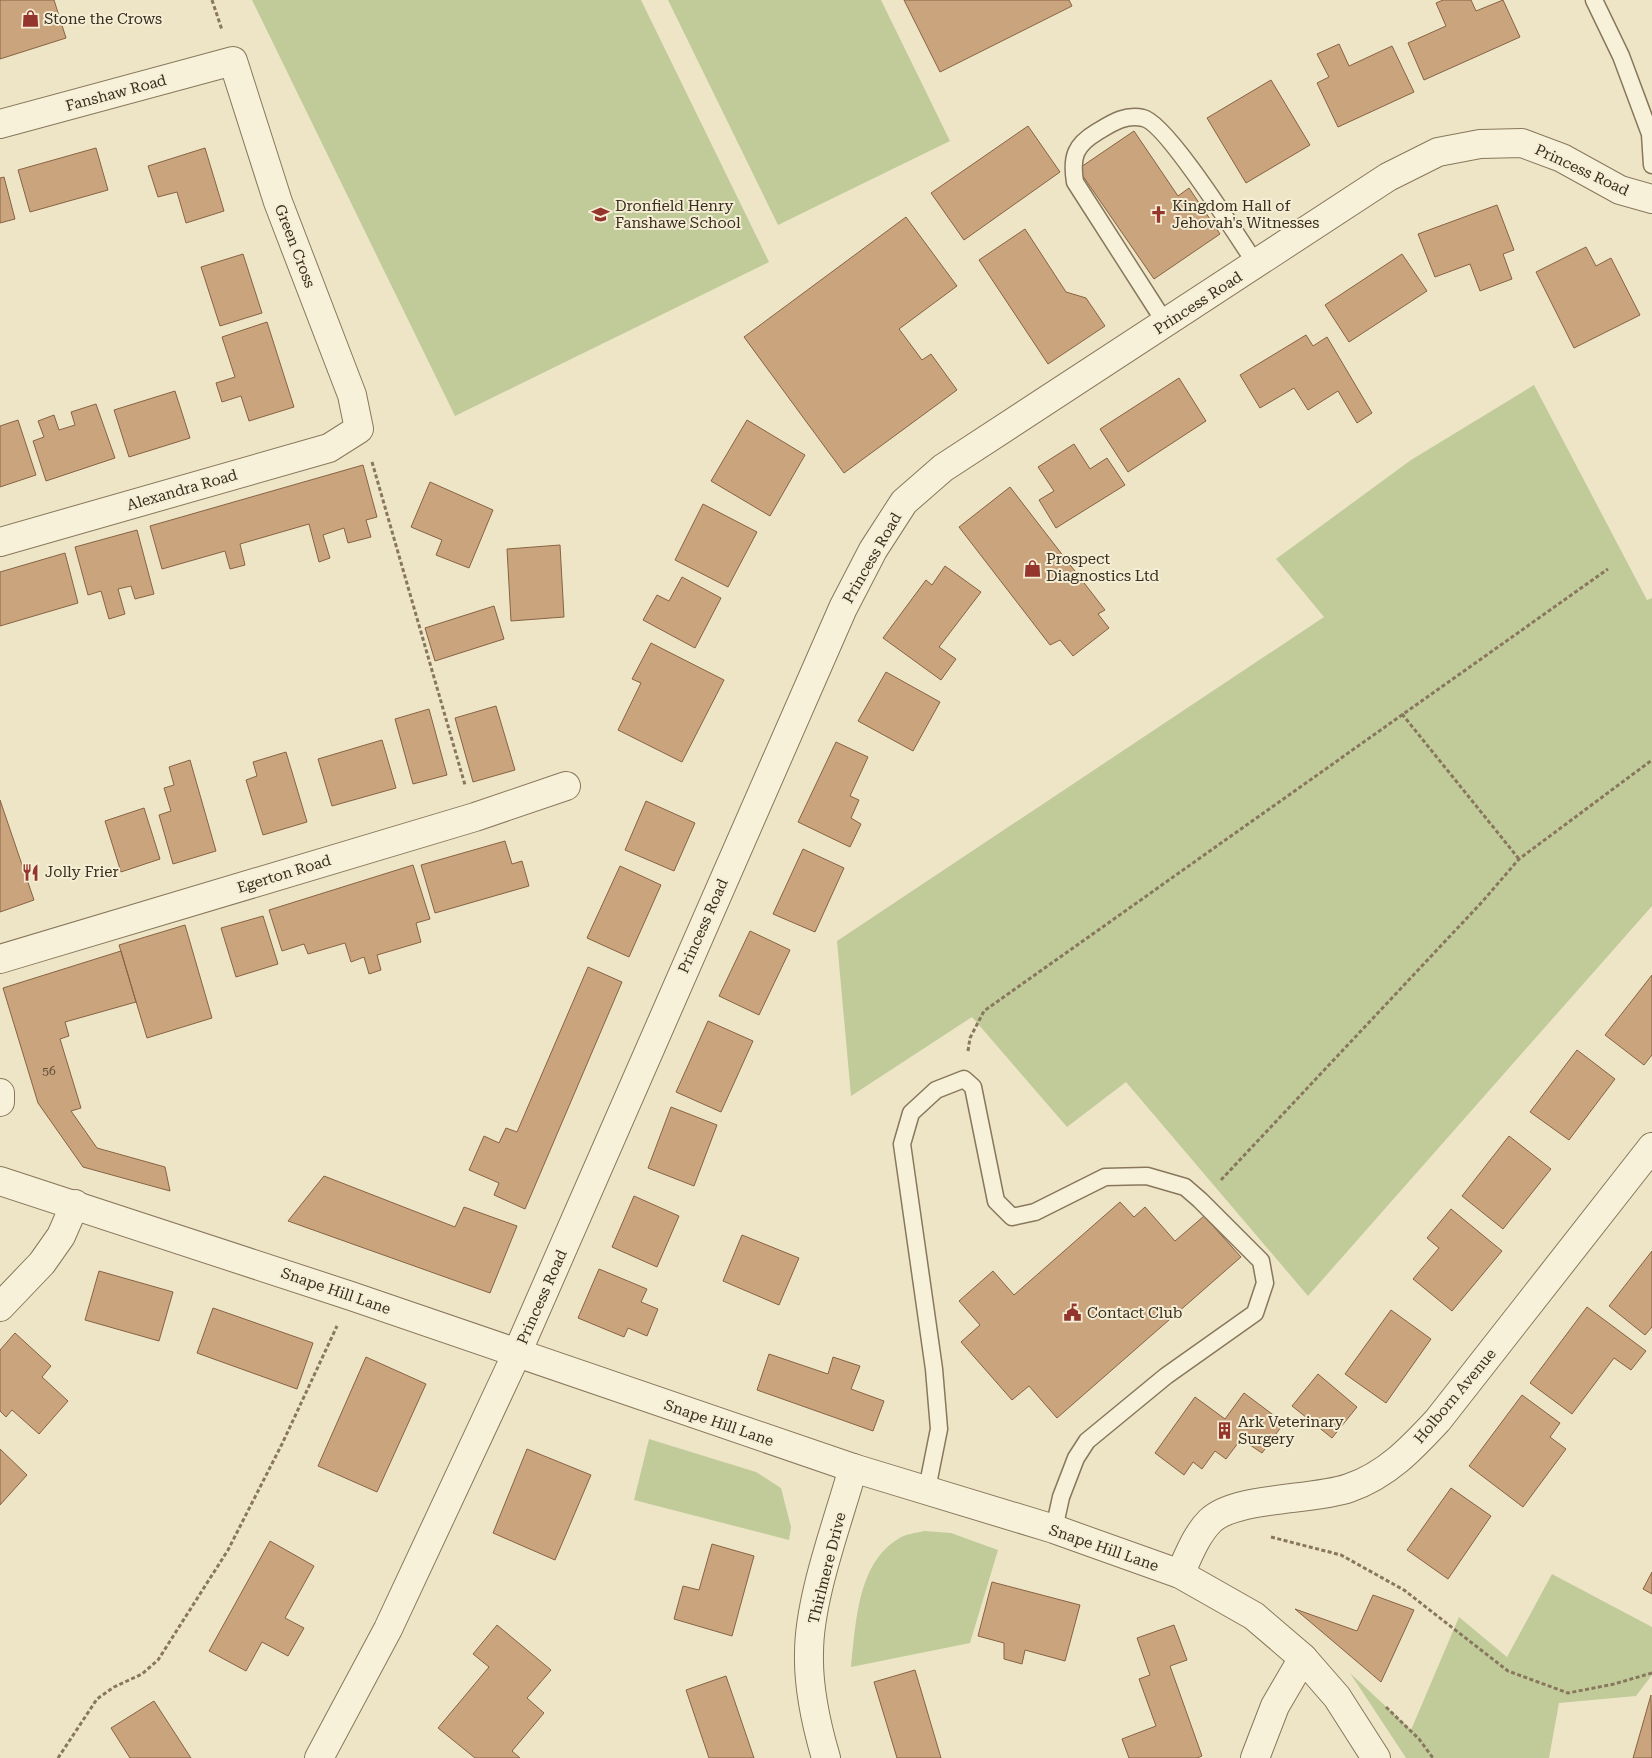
<svg xmlns="http://www.w3.org/2000/svg" width="1652" height="1758" viewBox="0 0 1652 1758" font-family="'Roboto Serif',serif">
  <style>
    .green { fill: #c1cb9a }
    .building { fill: #caa47d; stroke: #876343 }
    .lines { fill: none; stroke-linecap: round; stroke-linejoin: round }
    .service-casing { stroke: #88775c; stroke-width: 19 }
    .minor-casing { stroke: #88775c; stroke-width: 30 }
    .tertiary-casing { stroke: #88775c; stroke-width: 30 }
    .path { stroke: #88775c; stroke-width: 3; stroke-dasharray: 4 2.5; stroke-linecap: butt }
    .service { stroke: #f8f1d9; stroke-width: 16 }
    .minor { stroke: #f8f1d9; stroke-width: 28 }
    .tertiary { stroke: #f8f1d9; stroke-width: 28 }
    .labels { text-anchor: middle; stroke-width: 4; stroke-linejoin: round; paint-order: stroke }
    .number-label { font-size: 12px; fill: #5d4c36 }
    .poi-label { font-size: 15px; fill: #392e1f; stroke: #f5eed5; text-anchor: start }
    .street-label { font-size: 15px; fill: #392e1f; stroke: #f5eed5 }
  </style>
  <rect width="100%" height="100%" fill="#ede5c6"/>
  <!-- green -->
  <path class="green" d="M252,0H641L769,262L455,416Z
    M668,0H881L950,141L778,225Z
    M1534,385L1647,600L1652,598V906L1308,1296L1126,1082L1067,1127L972,1017L851,1096L837,941L1324,617L1276,559L1411,460Z
    M649,1439L756,1472L781,1488L791,1527L789,1540L634,1500Z
    M924,1531L951,1533L998,1550L970,1643L851,1667C856,1624 857,1564 898,1539C905,1534 916,1533 924,1531Z
    M1552,1574L1652,1627V1675L1636,1696L1559,1703L1549,1758H1406L1350,1673L1411,1730L1459,1617L1507,1657Z"/>
  <!-- building -->
  <path class="building" d="M0,0H54L66,38L0,59Z
    M904,0H1069L1072,6L940,72Z
    M1443,0H1471L1476,11L1503,0L1520,37L1424,80L1408,43L1446,26L1436,3Z
    M1339,44L1349,66L1392,46L1414,92L1338,127L1317,83L1329,77L1317,54Z
    M1271,80L1310,145L1246,183L1207,118Z
    M1028,126L1060,172L964,240L931,193Z
    M1134,131L1178,196L1189,188L1220,234L1154,279L1078,169Z
    M96,148L108,190L30,212L18,170Z
    M205,148L224,211L186,223L177,192L158,197L148,166Z
    M4,177L15,219L0,223V178Z
    M1497,205L1514,250L1503,254L1512,279L1480,291L1470,264L1435,277L1418,234Z
    M906,217L957,286L899,329L922,360L931,354L957,390L844,473L744,337Z
    M1025,229L1066,292L1086,298L1105,326L1048,364L979,260Z
    M1586,247L1596,266L1611,258L1640,315L1574,348L1536,272Z
    M243,254L262,313L220,326L201,267Z
    M1402,254L1427,291L1349,342L1325,305Z
    M267,322L294,407L249,421L241,396L222,402L216,383L235,377L222,337Z
    M1306,335L1313,346L1327,337L1372,413L1357,423L1338,391L1308,410L1294,388L1260,408L1240,375Z
    M1179,378L1206,421L1128,472L1100,429Z
    M175,391L190,438L129,457L114,410Z
    M96,404L115,458L46,481L33,441L44,437L38,421L54,415L59,430L75,425L71,412Z
    M18,420L36,475L0,487V426Z
    M747,420L805,455L770,516L711,481Z
    M1074,444L1090,469L1107,458L1125,485L1056,528L1039,500L1054,491L1038,467Z
    M363,465L377,517L366,520L371,537L348,543L344,528L323,535L330,558L319,562L309,524L240,544L245,565L230,569L225,551L162,569L150,526Z
    M430,482L493,510L469,568L436,555L442,540L411,527Z
    M1010,487L1105,610L1098,614L1109,628L1073,656L1060,640L1050,645L959,527Z
    M703,504L757,532L728,587L675,560Z
    M137,530L154,594L135,599L131,586L118,589L125,614L109,619L101,591L88,595L75,547Z
    M560,545L564,617L511,621L507,549Z
    M65,553L78,603L0,626V572Z
    M945,566L981,592L939,647L956,659L941,680L883,638L926,580L932,585Z
    M682,577L721,598L695,648L643,620L657,595L669,601Z
    M494,606L504,639L435,661L425,628Z
    M651,643L724,680L682,762L618,730L641,683L632,679Z
    M886,672L940,702L913,751L858,721Z
    M496,706L515,770L473,782L455,718Z
    M429,709L447,775L413,784L395,719Z
    M382,740L396,788L332,806L318,759Z
    M836,742L868,757L850,796L859,800L851,818L861,824L850,847L798,822Z
    M286,752L307,822L263,835L246,780L257,776L253,762Z
    M190,760L216,851L173,864L159,815L171,811L164,788L174,785L169,767Z
    M0,800L34,900L0,912Z
    M646,801L695,823L674,871L625,850Z
    M144,808L160,859L121,872L105,821Z
    M505,841L512,864L522,861L529,886L435,913L421,865Z
    M803,849L844,868L815,932L773,914Z
    M413,865L430,919L416,923L421,942L377,955L381,970L369,974L364,957L351,962L345,943L308,954L304,944L282,951L269,910Z
    M620,866L661,885L629,957L587,938Z
    M263,916L278,964L236,977L221,928Z
    M185,925L212,1018L147,1038L119,945Z
    M750,931L790,950L759,1015L719,996Z
    M121,951L136,1002L65,1022L69,1036L60,1039L81,1108L71,1111L97,1148L165,1167L170,1191L83,1167L38,1103L3,988Z
    M588,967L622,982L525,1209L494,1195L499,1183L469,1170L484,1136L499,1143L506,1128L517,1132Z
    M1652,975V1055L1644,1065L1605,1035Z
    M708,1021L753,1041L721,1112L676,1092Z
    M1577,1050L1615,1079L1569,1140L1530,1112Z
    M671,1107L717,1125L694,1186L648,1168Z
    M1509,1136L1551,1169L1503,1229L1462,1196Z
    M324,1176L455,1227L464,1207L517,1226L490,1293L288,1221Z
    M634,1196L679,1216L657,1267L612,1247Z
    M1120,1202L1134,1217L1145,1207L1175,1241L1204,1216L1241,1257L1057,1418L1029,1386L1012,1400L961,1342L980,1325L959,1301L993,1271L1014,1295Z
    M1451,1209L1502,1251L1452,1311L1413,1279L1439,1248L1427,1238Z
    M742,1235L799,1258L779,1305L723,1281Z
    M1652,1251V1327L1645,1335L1609,1306Z
    M599,1269L647,1289L641,1302L658,1309L647,1336L628,1328L624,1337L578,1318Z
    M99,1271L173,1292L159,1341L85,1320Z
    M1587,1307L1646,1351L1631,1370L1614,1358L1572,1414L1530,1383Z
    M213,1308L313,1343L297,1389L197,1353Z
    M1391,1310L1431,1339L1386,1403L1345,1374Z
    M15,1333L51,1366L42,1377L68,1401L39,1434L12,1410L6,1417L0,1411V1350Z
    M769,1354L828,1374L833,1357L860,1366L851,1389L884,1401L873,1431L757,1390Z
    M366,1357L426,1384L377,1492L318,1466Z
    M1318,1374L1357,1407L1332,1438L1292,1406Z
    M1244,1393L1284,1423L1262,1453L1241,1439L1226,1459L1215,1451L1202,1469L1193,1462L1184,1475L1155,1453L1195,1397L1225,1419Z
    M1522,1395L1560,1423L1550,1437L1566,1449L1523,1507L1469,1466Z
    M0,1449L27,1475L0,1505Z
    M527,1449L591,1475L555,1560L493,1533Z
    M1451,1488L1491,1516L1448,1579L1407,1550Z
    M270,1541L314,1566L285,1618L304,1628L288,1656L262,1642L246,1671L209,1651Z
    M712,1544L754,1556L732,1636L674,1619L683,1586L699,1590Z
    M1652,1572V1594L1643,1589Z
    M992,1582L1080,1605L1065,1661L1025,1650L1022,1664L1004,1659V1643L978,1636Z
    M1373,1595L1414,1610L1381,1682L1295,1609L1357,1631Z
    M497,1625L551,1670L527,1698L544,1713L512,1751L520,1758H475L438,1728L489,1667L473,1654Z
    M1174,1625L1187,1660L1170,1666L1202,1756L1197,1758H1129L1122,1739L1156,1726L1139,1679L1150,1675L1137,1638Z
    M915,1670L941,1758H897L874,1682Z
    M726,1676L754,1758H709L686,1690Z
    M1651,1695L1652,1758H1633Z
    M154,1701L191,1758H130L111,1728Z"/>
  <g class="lines">
    <defs>
      <path id="service" d="M1594,0L1621,56L1650,134L1652,165
        M1166,324L1075,182C1071,157 1075,145 1097,132C1112,123 1125,114 1143,118C1166,122 1239,239 1256,264
        M927,1489L939,1429L934,1369L902,1144L911,1113L936,1090L964,1079L973,1087L996,1201L1012,1217L1035,1212L1105,1177L1147,1176L1185,1187L1200,1200L1261,1261L1265,1283L1255,1313L1166,1376L1087,1441L1076,1458L1061,1497L1054,1529"/>
      <path id="minor" d="M0,124L233,61L278,202L352,395L359,429L329,448L0,542
        M0,959L475,817L566,786
        M0,1093V1102
        M0,1307L42,1263L61,1236L75,1204
        M1180,1574C1188,1557 1196,1535 1210,1521C1236,1496 1312,1501 1349,1488C1387,1475 1412,1448 1438,1420L1652,1147
        M319,1758L388,1629L517,1353L843,608L873,550L904,502L943,468L1388,177L1438,152L1480,144L1522,143L1562,158L1620,190L1652,199
        M826,1758C816,1724 808,1689 809,1653C809,1598 838,1522 853,1468
        M1255,1758L1275,1706L1303,1658"/>
      <path id="tertiary" d="M0,1181L351,1296L853,1468L1054,1529L1180,1574L1254,1616L1303,1658L1337,1697L1376,1758"/>
    </defs>
    <!-- service casing -->
    <use href="#service" class="service-casing"/>
    <!-- minor casing -->
    <use href="#minor" class="minor-casing"/>
    <!-- tertiary casing -->
    <use href="#tertiary" class="tertiary-casing"/>
    <!-- path -->
    <path class="path" d="M212,0L222,30
      M372,462L465,785
      M1402,714L1519,859
      M968,1051L970,1038L984,1011L1608,569
      M1221,1180L1482,902L1519,859L1652,760
      M1271,1537L1341,1555L1404,1590L1508,1671L1568,1693L1614,1684L1652,1673
      M1386,1707L1419,1739L1433,1758
      M58,1758L97,1699L114,1687L142,1674L158,1660L228,1550L282,1444L337,1326"/>
    <!-- service -->
    <use href="#service" class="service"/>
    <!-- minor -->
    <use href="#minor" class="minor"/>
    <!-- tertiary -->
    <use href="#tertiary" class="tertiary"/>
  </g>
  <!-- icons -->
  <defs>
    <symbol id="shop-bare" viewBox="-9 -9 18 18"><path d="M-5-2.5h2.3a2.7 3.5 0 0 1 5.4 0H5L5.5 6h-11ZM-1.5-2.5h3a1.5 2.3 0 0 0-3 0Z" fill="#95362e" stroke="#f5eed5" stroke-width="2.5" paint-order="stroke"/></symbol>
    <symbol id="school-bare" viewBox="-9 -9 18 18"><path d="M0-5L7-2L0 1L-7-2ZM-4 1L0 2.5L4 1V4Q0 6-4 4Z" fill="#95362e" stroke="#f5eed5" stroke-width="2.5" paint-order="stroke"/></symbol>
    <symbol id="church-bare" viewBox="-9 -9 18 18"><path d="M-1.2-6h2.4v3.5h3.3v2.4h-3.3V6h-2.4V-.1h-3.3v-2.4h3.3Z" fill="#95362e" stroke="#f5eed5" stroke-width="2.5" paint-order="stroke"/></symbol>
    <symbol id="restaurant-bare" viewBox="-9 -9 18 18"><path d="M-5-6h1v4h1v-4h1v4h1v-4h1v5L-1.5 .5V6h-2V.5L-5-1ZM5-6V6H3V1.5H1.5Q1.5-4 5-6Z" fill="#95362e" stroke="#f5eed5" stroke-width="2.5" paint-order="stroke"/></symbol>
    <symbol id="civic-bare" viewBox="-9 -9 18 18"><path d="M-.6-6.5H3V-4.5H.6V-3L4-1V1h2V6H-6V1h2V-1L-.6-3ZM-1.2 2.5V6h2.4V2.5Z" fill="#95362e" stroke="#f5eed5" stroke-width="2.5" paint-order="stroke"/></symbol>
    <symbol id="building-bare" viewBox="-9 -9 18 18"><path d="M-4-6H4V6H1V3H-1V6H-4ZM-2.5-4.3h1.7v1.8h-1.7ZM.8-4.3h1.7v1.8H.8ZM-2.5-1h1.7V.8h-1.7ZM.8-1h1.7V.8H.8Z" fill="#95362e" stroke="#f5eed5" stroke-width="2.5" paint-order="stroke"/></symbol>
  </defs>
  <g fill-rule="evenodd">
    <use href="#shop-bare" x="18" y="6" width="25" height="25"/>
    <use href="#school-bare" x="588" y="202" width="25" height="25"/>
    <use href="#church-bare" x="1146" y="202" width="25" height="25"/>
    <use href="#shop-bare" x="1020" y="556" width="25" height="25"/>
    <use href="#restaurant-bare" x="18" y="860" width="25" height="25"/>
    <use href="#civic-bare" x="1060" y="1300" width="25" height="25"/>
    <use href="#building-bare" x="1212" y="1418" width="25" height="25"/>
  </g>
  <g class="labels">
    <!-- number labels -->
    <g class="number-label">
      <text x="49" y="1075">56</text>
    </g>
    <!-- poi labels -->
    <g class="poi-label">
      <text x="44" y="24">Stone the Crows</text>
      <text x="615" y="211">Dronfield Henry<tspan x="615" dy="17">Fanshawe School</tspan></text>
      <text x="1172" y="211">Kingdom Hall of<tspan x="1172" dy="17">Jehovah's Witnesses</tspan></text>
      <text x="1046" y="564">Prospect<tspan x="1046" dy="17">Diagnostics Ltd</tspan></text>
      <text x="45" y="877">Jolly Frier</text>
      <text x="1087" y="1318">Contact Club</text>
      <text x="1238" y="1427">Ark Veterinary<tspan x="1238" dy="17">Surgery</tspan></text>
    </g>
    <!-- street labels -->
    <g class="street-label">
      <text transform="translate(116 93) rotate(-15)" y="5">Fanshaw Road</text>
      <text transform="translate(1582 170) rotate(25)" y="5">Princess Road</text>
      <text transform="translate(295 246) rotate(69)" y="5">Green Cross</text>
      <text transform="translate(1198 303) rotate(-33)" y="5">Princess Road</text>
      <text transform="translate(182 490) rotate(-16)" y="5">Alexandra Road</text>
      <text transform="translate(872 558) rotate(-60)" y="5">Princess Road</text>
      <text transform="translate(284 874) rotate(-17)" y="5">Egerton Road</text>
      <text transform="translate(703 926) rotate(-66)" y="5">Princess Road</text>
      <text transform="translate(336 1291) rotate(19)" y="5">Snape Hill Lane</text>
      <text transform="translate(542 1297) rotate(-66)" y="5">Princess Road</text>
      <text transform="translate(1455 1396) rotate(-50)" y="5">Holborn Avenue</text>
      <text transform="translate(719 1423) rotate(19)" y="5">Snape Hill Lane</text>
      <text transform="translate(1104 1548) rotate(19)" y="5">Snape Hill Lane</text>
      <text transform="translate(827 1568) rotate(-76)" y="5">Thirlmere Drive</text>
    </g>
  </g>
</svg>
